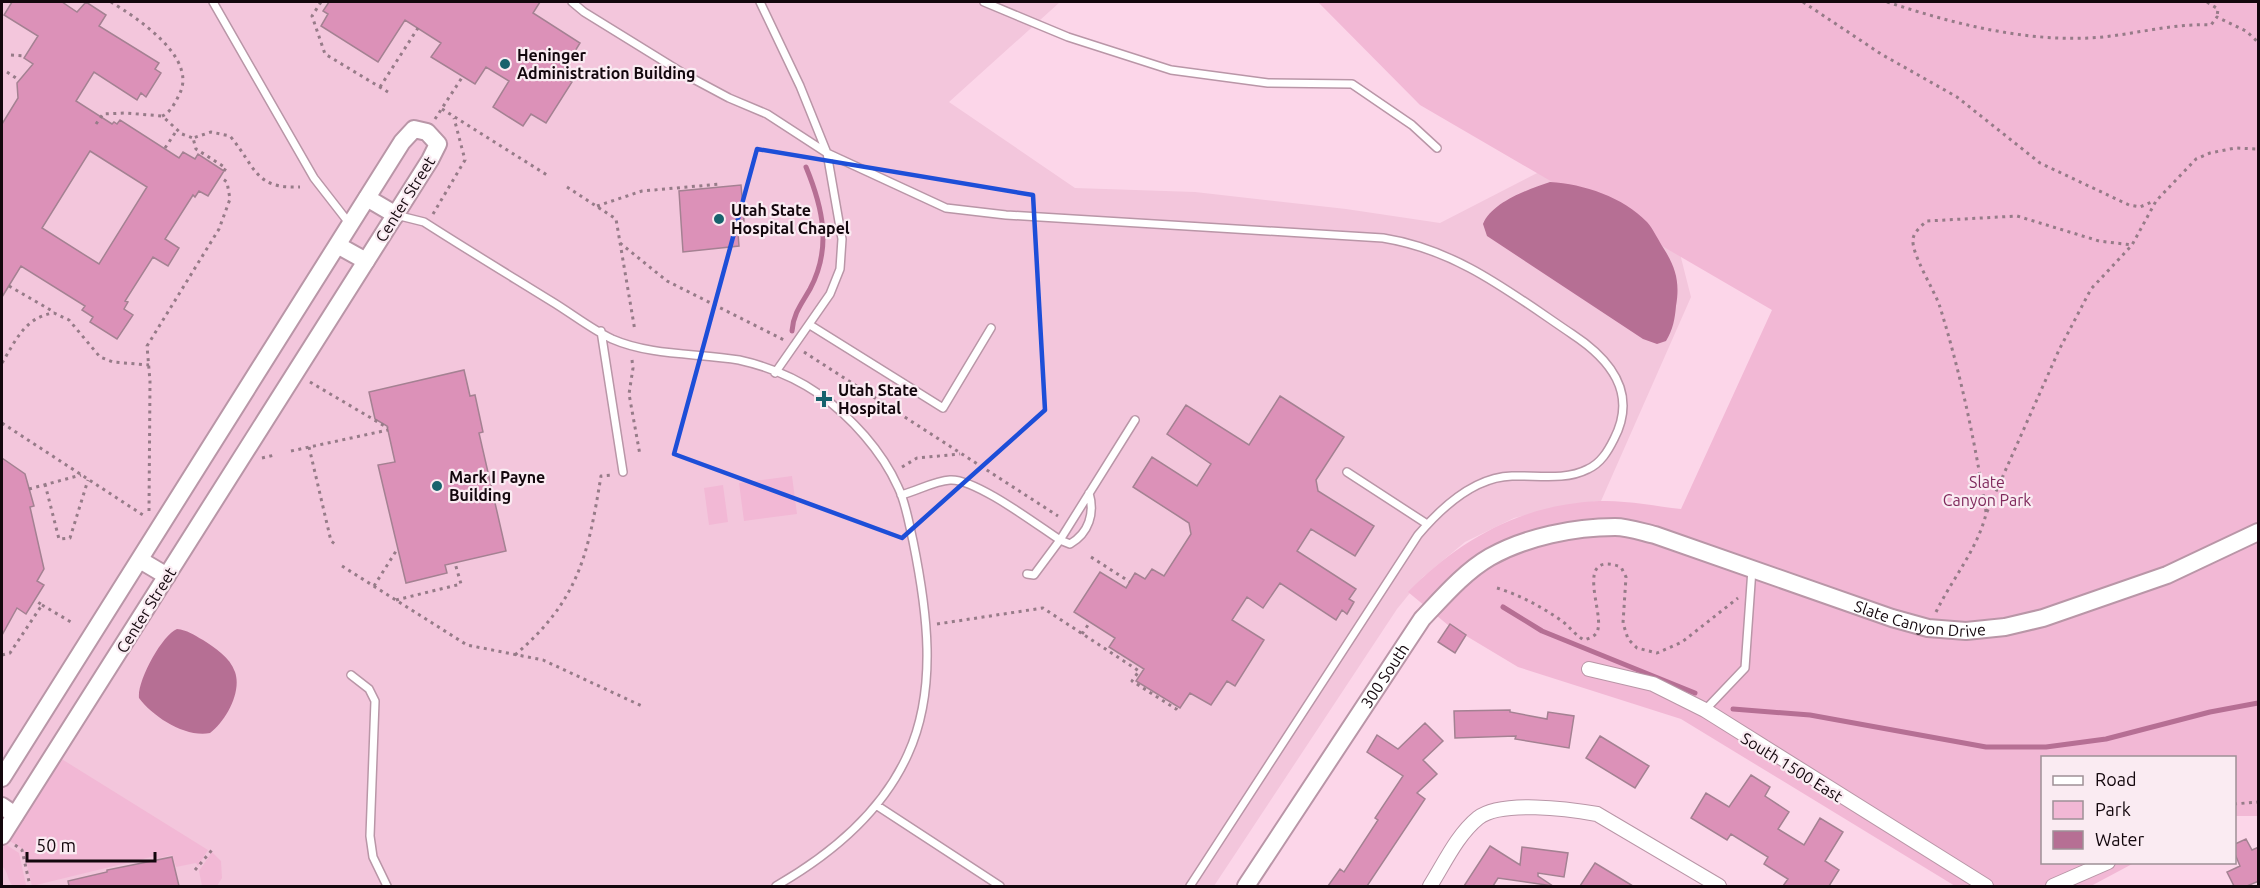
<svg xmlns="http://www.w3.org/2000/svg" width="2260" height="888" viewBox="0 0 2260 888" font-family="Ubuntu,sans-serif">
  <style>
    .built { fill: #f3c6dc }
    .green { fill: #f2b8d5 }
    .water { fill: #b66f94 }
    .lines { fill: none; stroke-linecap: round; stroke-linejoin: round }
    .stream { stroke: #b66f94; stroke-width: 5 }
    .building { fill: #dc91b8; stroke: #a48192; stroke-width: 1.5; fill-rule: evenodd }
    .service-casing { stroke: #b996a7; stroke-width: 10 }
    .minor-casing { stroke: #b996a7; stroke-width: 16 }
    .tertiary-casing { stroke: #b996a7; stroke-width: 20 }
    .path { stroke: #967b88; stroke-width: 3; stroke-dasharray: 3 4.5; stroke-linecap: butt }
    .service { stroke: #fff; stroke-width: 7 }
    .minor { stroke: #fff; stroke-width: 14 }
    .tertiary { stroke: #fff; stroke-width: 16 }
    .marked { fill: none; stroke: #1d4ed8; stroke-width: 4.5; stroke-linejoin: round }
    .poi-dot { fill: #16626d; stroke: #faebf2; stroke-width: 2 }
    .labels { text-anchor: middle; stroke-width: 4.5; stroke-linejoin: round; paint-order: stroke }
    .poi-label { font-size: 16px; font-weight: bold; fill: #13070d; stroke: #faebf2; text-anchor: start }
    .street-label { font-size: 16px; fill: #13070d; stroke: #faebf2 }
    .park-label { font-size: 16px; fill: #7f295c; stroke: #faebf2 }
  </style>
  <rect width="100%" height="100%" fill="#fcd6e9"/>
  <!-- built -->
  <path class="built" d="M2,2H1060L949,102L1075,188L1195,192L1346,209L1440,223L1547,168L1676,238L1691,297L1601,501L1572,504L1514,518L1465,542L1423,577L1397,609L1214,886H2Z"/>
  <!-- green -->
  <path class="green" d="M1318,2H2258V816H2235L2234,758H2042V862L2134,863L2091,886H1955L1681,719L1518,667L1448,625L1408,592C1460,539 1523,504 1599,501C1626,500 1655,506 1681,509L1772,310L1420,105Z
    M792,476L797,514L744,521L739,483Z
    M723,485L728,522L709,525L704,488Z
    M60,758L208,850L198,866L196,863L176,867L172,855L156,859L155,856L32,886L23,849L8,840Z
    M5,844L19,853L26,885L13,886C7,880 9,873 2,866V850Z
    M212,852L221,861L222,878L217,886H202L199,871Z"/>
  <!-- water -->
  <path class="water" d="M1550,182C1584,184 1623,197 1647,222C1654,230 1658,240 1664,249C1676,268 1680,283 1676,306C1675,318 1673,330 1666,341L1657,344L1643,339L1487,236L1483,224C1492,202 1529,189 1550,182Z
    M177,629C187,630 194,635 203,640C215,648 230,657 235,672C242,692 226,721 210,733C186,738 153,717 139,698C137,681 162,635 177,629Z"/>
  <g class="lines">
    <!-- stream -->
    <path class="stream" d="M792,331C793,314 802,303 810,289C832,248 823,208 806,167
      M1503,607L1542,631L1695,693
      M1733,709L1810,715L1986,747H2046L2106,739L2210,712L2258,703"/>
  </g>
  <!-- building -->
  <path class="building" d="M12,2H62L77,12L86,2L106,15L99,26L159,63L155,69L161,73L146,97L141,93L137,100L94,72L76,101L112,124L114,122L117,124L120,120L179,158L183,152L195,159L198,154L224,171L208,196L199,191L195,197L193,195L165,239L179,248L168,266L153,257L125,301L128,302L124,309L133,315L117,339L90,322L93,317L82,310L85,306L21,266L2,297V124L18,98L17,83L33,64L24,58L38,36L4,15ZM90,151L147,187L99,264L42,228Z
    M329,2H540L533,13L580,43L561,74L572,82L546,123L531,114L523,126L493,107L509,81L486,67L475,84L431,57L441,43L405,20L378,62L321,26L328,14L323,11Z
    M741,185L744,221H737L739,246L683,252L679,191Z
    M464,370L470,396L475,395L483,432L479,433L506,551L445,565L447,573L406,583L378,465L395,462L387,426L375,419L369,392Z
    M1280,396L1344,437L1316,480L1318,491L1374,526L1355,556L1311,529L1297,551L1356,589L1349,599L1354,602L1347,614L1342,610L1336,620L1280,583L1263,608L1247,597L1232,620L1264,640L1235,686L1227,681L1211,705L1190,693L1180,708L1136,681L1144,669L1109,647L1115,638L1074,612L1100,572L1126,588L1135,573L1145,579L1152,569L1164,576L1191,534L1189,523L1133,487L1152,457L1197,486L1211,464L1167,434L1186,405L1249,445Z
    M2,458L25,474L34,506L30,507L44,569L37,581L44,585L26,614L17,608L2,635Z
    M1450,624L1466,635L1455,653L1438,642Z
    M1510,710V712L1547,719L1548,712L1574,716L1569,748L1515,739L1516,736L1455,738L1454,711Z
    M1425,723L1443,741L1423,760L1437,774L1417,793L1425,799L1367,886H1328L1340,869L1344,872L1378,820L1375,818L1403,776L1367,752L1377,735L1398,749Z
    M1600,736L1649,766L1635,788L1586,758Z
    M1751,775L1770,787L1765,796L1789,812L1778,829L1804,845L1820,818L1843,832L1825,861L1839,870L1829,886H1783L1788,879L1764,864L1768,857L1731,834L1727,840L1691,818L1706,793L1729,807Z
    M2246,839L2252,850L2259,847V881L2247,886H2234L2227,872L2240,866L2235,854V844Z
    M1490,846L1520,865L1522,847L1568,853L1564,877L1538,873V876L1553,886L1498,878L1493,886H1464Z
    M172,857L179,886H69L68,881L107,872V870Z
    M1595,863L1633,886H1580Z"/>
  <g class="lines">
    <defs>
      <path id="service" d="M213,2L314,178L349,223
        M572,2L584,12L686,75L729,98L767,114L827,153L946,208L1006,215L1383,238C1458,250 1511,293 1572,334C1610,359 1638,393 1614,439C1608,451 1601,463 1588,469C1565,481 1536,475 1512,476C1474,477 1440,509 1418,535L1190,886
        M760,2L800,86L827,153L842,239L840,269L830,294L775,373
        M984,2L1068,37L1171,70L1268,83L1352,84L1412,125L1437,148
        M396,215L424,222C466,249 509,275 551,301C571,313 591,329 612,339C651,356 698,353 739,360C766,366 796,378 819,394C851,417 882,451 898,487C906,503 909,524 913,541C927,610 938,688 908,754C882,812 830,855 776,886
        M810,325L943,408L991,328
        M601,331L623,472
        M1347,472L1427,524
        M901,495C917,491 934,481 950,480C975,478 1037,525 1060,540L1135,420
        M1027,574L1034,575L1060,540L1070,544C1089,533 1095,513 1089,493
        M351,675L369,689L375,701L370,836L373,857L387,886
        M1705,710L1745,668L1752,569
        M876,805L1000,886"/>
      <path id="minor" d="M1589,669L1653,684L1705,710L1986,886
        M1430,886C1444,864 1457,835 1478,818C1501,800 1569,809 1597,814L1719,886
        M2053,886L2108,862"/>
      <g id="tertiary">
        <path d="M367,198L396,215"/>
        <path d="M339,246L366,261"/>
        <path d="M140,560L167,576"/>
        <path d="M2,778L402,142L414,129L427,132L438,144L430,160L2,836"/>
        <path d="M2,806L15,815"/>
        <path id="s1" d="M1246,886L1422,619C1442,598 1464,572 1490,557C1526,537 1574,527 1615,527C1628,527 1642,532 1655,535L1892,618L1928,628L1966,631L2005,627L2043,618L2167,575L2258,532"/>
      </g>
    </defs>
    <!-- service casing -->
    <use href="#service" class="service-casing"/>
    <!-- minor casing -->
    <use href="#minor" class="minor-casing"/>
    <!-- tertiary casing -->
    <use href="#tertiary" class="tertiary-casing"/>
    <!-- path -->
    <path class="path" d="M111,2C137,18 199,58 179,95C175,103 170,113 162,116L182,134L193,138
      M321,2L312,16L325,54L388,92
      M1803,2L1881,54L1957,97L2040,163L2129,205L2140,207L2154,201
      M1887,2C1952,23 2019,41 2089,38C2130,36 2170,23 2211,25L2217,17L2246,31L2258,42
      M2207,2L2218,9L2217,17
      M11,55L25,56
      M7,72L19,80
      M380,87L418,28
      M442,109L547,175
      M435,119L463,76
      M96,124L103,114L125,113L162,116
      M165,148L177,130
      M224,171L226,168L196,149L193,138L211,132L230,136C256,167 254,189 300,187
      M567,187L616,219L635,331
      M597,206L642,191L721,184
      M433,214L465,160L454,118
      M620,243L667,281L786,341
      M9,286L54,312
      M804,352L1058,516
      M632,360L633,368L629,394L640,455
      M2,363C16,340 25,317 54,313L69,320L100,357L113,362L149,365
      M310,382L388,428
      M2,423L146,517
      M309,447L331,541L335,544
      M291,451L388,430
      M262,458L275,455
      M902,467L917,458L960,454
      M45,484L59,539L70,538L88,480
      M29,489L81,475
      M149,511L150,381L147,346L219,229L230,199L227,182L220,177
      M1986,512C1975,442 1961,375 1940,307C1935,291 1911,254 1913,239C1914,232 1921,226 1927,221L2017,216L2099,241L2132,245
      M1091,557L1130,582
      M342,566L467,645L543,660L644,707
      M374,586L398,548
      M1497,588C1520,595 1542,607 1562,621C1570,627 1575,635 1584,640C1590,638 1597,636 1598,629C1603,610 1574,550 1621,567L1626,577L1623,623L1628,639L1637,648L1657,653L1682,642L1738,598
      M396,600L461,584L455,563
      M42,605L71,622
      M1936,612C1952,579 1977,550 1986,514L2059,350L2091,289L2132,245L2156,201L2196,159L2210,153L2235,148L2258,149
      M937,624L1043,608L1139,671L1132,681L1176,709L1177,707
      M1082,634L1090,622
      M2,655L10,653L42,605L35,600
      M515,655C579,600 588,555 601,476L613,475
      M2234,804L2258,802
      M15,845L22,850L30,886
      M195,870L212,850"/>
    <!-- service -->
    <use href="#service" class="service"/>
    <!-- minor -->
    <use href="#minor" class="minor"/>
    <!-- tertiary -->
    <use href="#tertiary" class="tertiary"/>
  </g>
  <!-- marked area -->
  <path class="marked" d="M757,149L1033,195L1045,410L902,538L674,454Z"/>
  <!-- markers -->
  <g class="poi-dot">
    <circle cx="505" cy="64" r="6"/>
    <circle cx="719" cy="219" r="6"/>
    <path d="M821 390h6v6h6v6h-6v6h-6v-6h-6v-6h6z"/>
    <circle cx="437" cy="486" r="6"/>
  </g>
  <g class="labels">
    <!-- poi labels -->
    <g class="poi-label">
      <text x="517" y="61">Heninger<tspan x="517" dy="18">Administration Building</tspan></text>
      <text x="731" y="216">Utah State<tspan x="731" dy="18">Hospital Chapel</tspan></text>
      <text x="838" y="396">Utah State<tspan x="838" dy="18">Hospital</tspan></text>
      <text x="449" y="483">Mark I Payne<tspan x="449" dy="18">Building</tspan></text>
    </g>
    <!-- street labels -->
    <g class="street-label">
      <text transform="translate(405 199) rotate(-58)" y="6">Center Street</text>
      <text transform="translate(146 610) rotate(-58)" y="6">Center Street</text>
      <text dy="6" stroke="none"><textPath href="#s1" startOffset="862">Slate Canyon Drive</textPath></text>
      <text dy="6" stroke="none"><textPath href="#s1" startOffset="252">300 South</textPath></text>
      <text transform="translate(1792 767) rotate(32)" y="6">South 1500 East</text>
    </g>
    <!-- park labels -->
    <g class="park-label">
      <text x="1987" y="488">Slate<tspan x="1987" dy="18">Canyon Park</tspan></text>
    </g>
  </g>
  <!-- border -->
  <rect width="2260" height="888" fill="none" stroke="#13070d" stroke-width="6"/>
  <!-- legend -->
  <rect x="2041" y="756" width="195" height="108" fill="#faebf2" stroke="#9e9096" stroke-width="1.5"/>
  <rect x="2053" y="776" width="30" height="9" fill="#ffffff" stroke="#9e9096" stroke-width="1.5"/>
  <text x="2095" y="786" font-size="18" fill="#13070d">Road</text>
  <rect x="2053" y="801" width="30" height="18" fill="#f2b8d5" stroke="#9e9096" stroke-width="1.5"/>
  <text x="2095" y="816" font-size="18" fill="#13070d">Park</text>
  <rect x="2053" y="831" width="30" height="18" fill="#b66f94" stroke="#9e9096" stroke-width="1.5"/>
  <text x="2095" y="846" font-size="18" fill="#13070d">Water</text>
  <!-- scale -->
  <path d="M27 852v9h128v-9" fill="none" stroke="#13070d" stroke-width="3"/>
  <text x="36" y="852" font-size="18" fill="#13070d" stroke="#faebf2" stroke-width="4.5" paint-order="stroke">50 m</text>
</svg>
